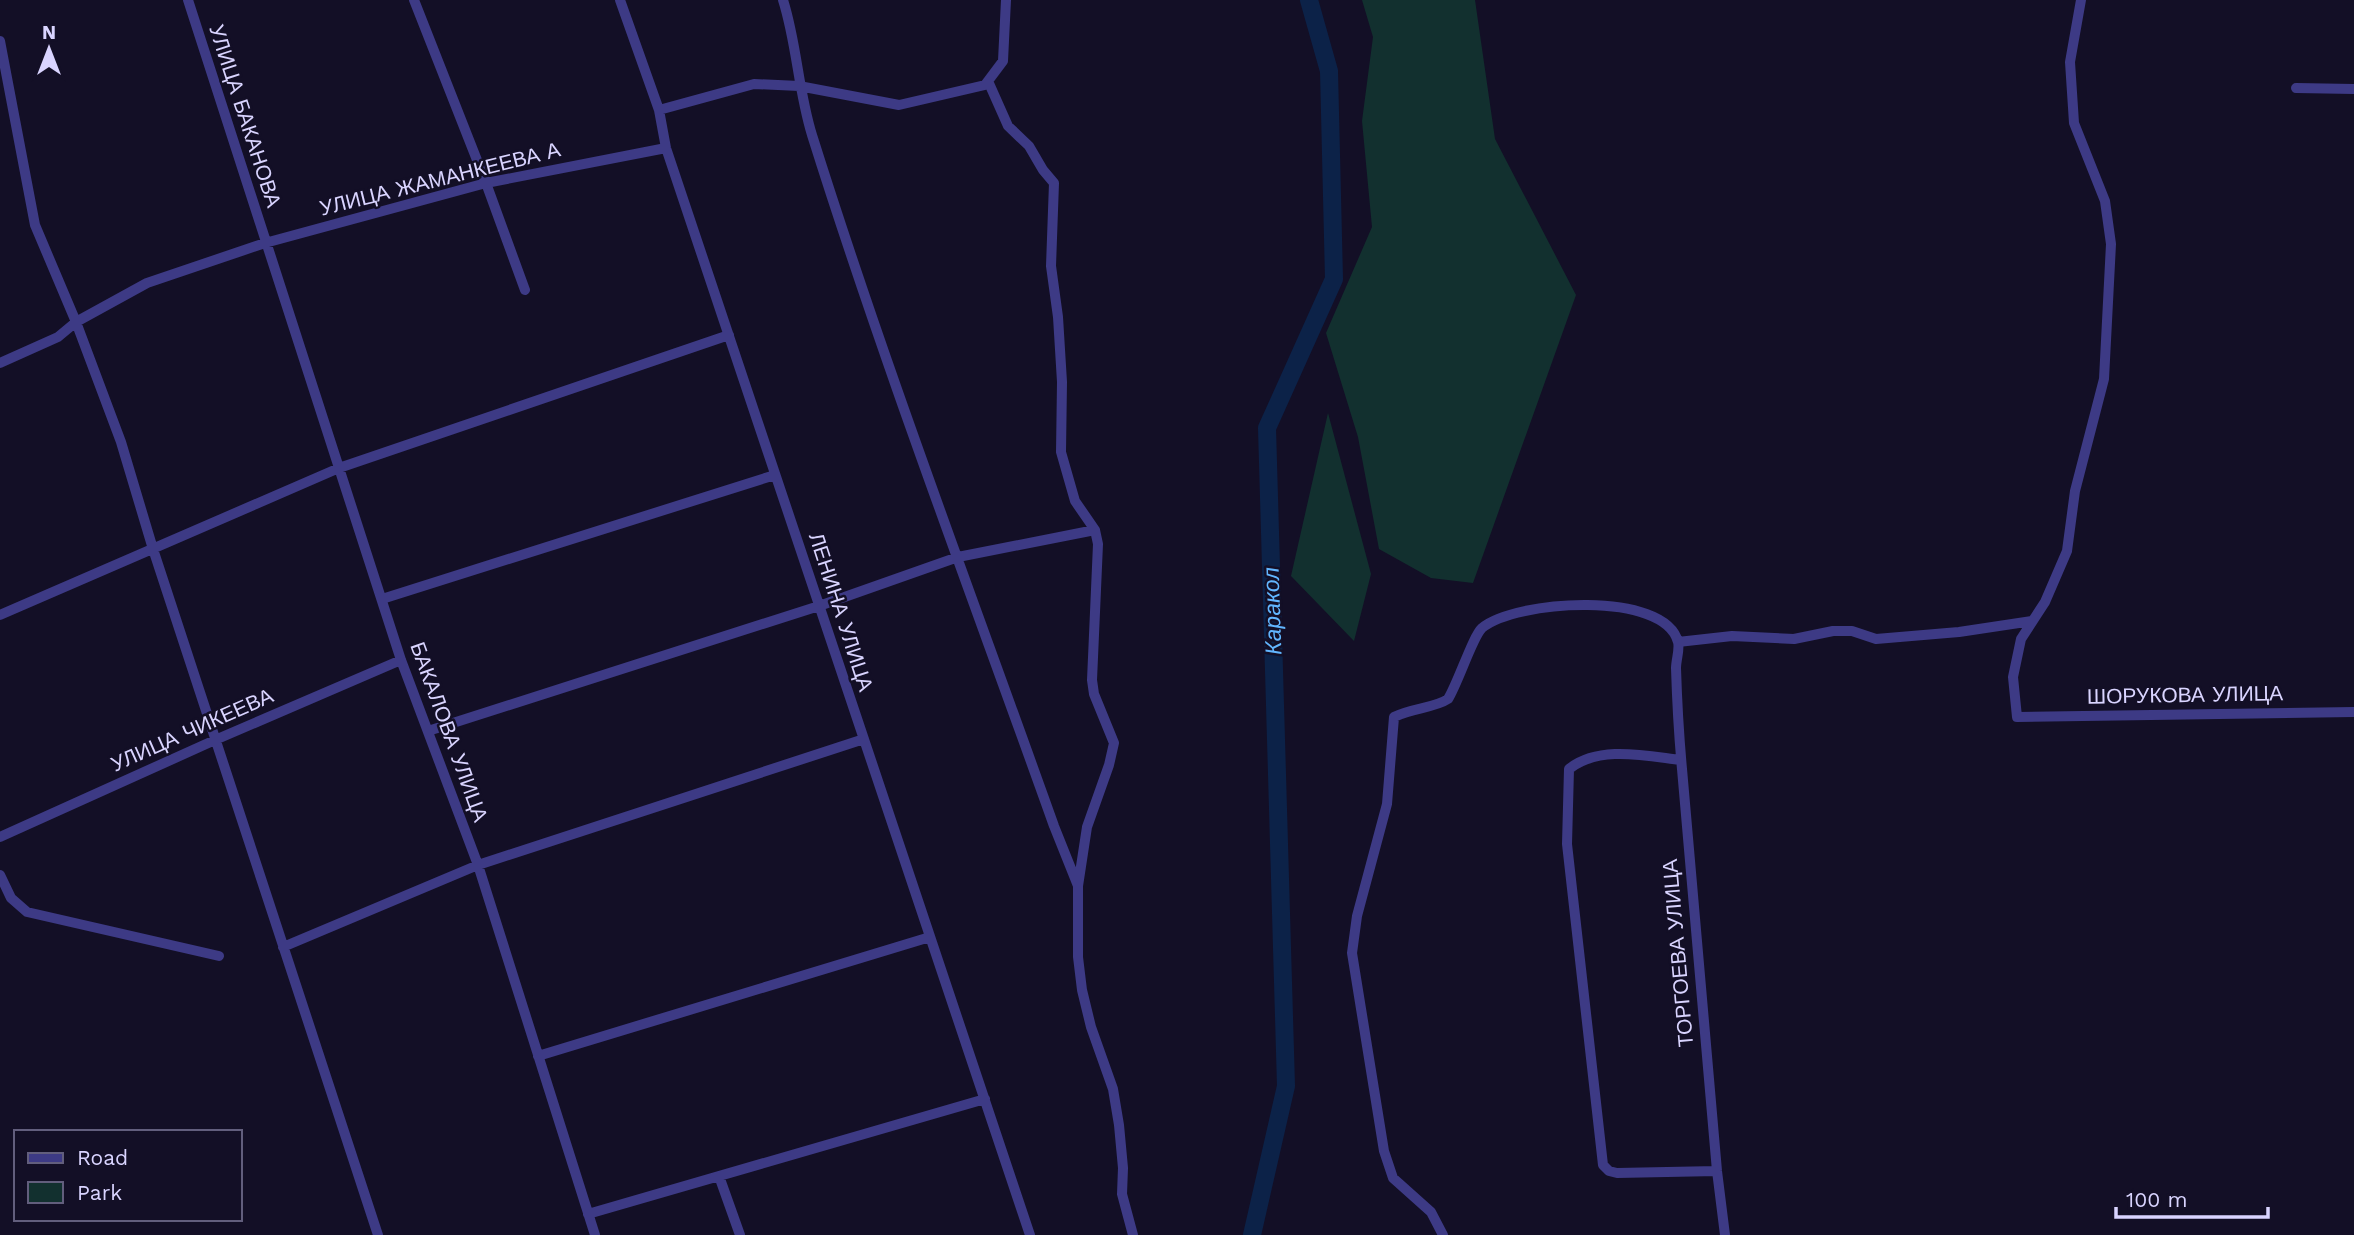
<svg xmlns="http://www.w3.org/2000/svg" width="2354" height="1235" viewBox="0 0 2354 1235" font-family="'Work Sans',sans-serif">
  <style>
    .green { fill: #12302f }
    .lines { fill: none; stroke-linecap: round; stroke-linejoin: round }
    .river { stroke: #0c2248; stroke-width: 18 }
    .minor { stroke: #3d3a85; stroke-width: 10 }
    .labels { text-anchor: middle; stroke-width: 5; stroke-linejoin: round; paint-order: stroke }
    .street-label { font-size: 21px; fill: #d9d4ff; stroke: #130f26 }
    .water-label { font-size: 23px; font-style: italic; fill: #62b6ff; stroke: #130f26 }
  </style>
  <rect width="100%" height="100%" fill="#130f26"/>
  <!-- green -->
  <path class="green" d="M1362,0H1475L1495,139L1576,295L1473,583L1431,578L1379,549L1358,437L1326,333L1372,227L1362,121L1373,37Z
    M1328,413L1371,574L1354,641L1291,576Z"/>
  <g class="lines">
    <!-- river -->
    <path class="river" d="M1252,1235L1286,1086L1267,428L1334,279L1329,71L1309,0"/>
    <!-- minor -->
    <path class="minor" d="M188,0L401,660L478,865L595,1235
      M414,0L486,183L525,290
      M620,0L659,110L666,148L1030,1235
      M783,0C797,44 798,90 812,135C885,367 972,596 1054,826L1078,886
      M2081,0L2070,62L2074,123L2105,201L2111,244L2104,379L2075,491L2067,551L2045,602L2021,639L2013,677L2017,717L2354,712
      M0,41L35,225L76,322L121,442L153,549L378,1235
      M988,81L1008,126L1029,146L1043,170L1054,183L1051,266L1058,317L1062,382L1061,452L1075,501L1095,530L1098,544L1092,680L1094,694L1114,743L1109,765L1087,827L1078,886V957L1082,990L1091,1027L1113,1089L1119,1125L1123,1168L1122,1194L1133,1235
      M2296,88L2354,89
      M659,110L754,84L799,86L899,105L985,85L1003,61L1006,0
      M0,363L58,337L76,322L147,283L265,243L486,183L666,148
      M382,599L775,475
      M0,615L339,468L729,335
      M1678,642L1732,636L1794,639L1833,631H1852L1876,639L1959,632L2032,621
      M428,731L819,606L958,557L1095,530
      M1681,760C1646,756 1599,745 1569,769L1567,844L1603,1165L1609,1171L1617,1173L1717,1171
      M0,837L215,740L401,660
      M0,875L11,898L27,912L219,956
      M283,947L478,865L864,739
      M538,1056L930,937
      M719,1176L740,1235
      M588,1214L985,1099
      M1443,1235L1431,1212L1393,1178L1384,1151L1352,953L1357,916L1387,804L1394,717C1411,708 1435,708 1448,699C1458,683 1473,636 1482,628C1515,600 1665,590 1678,642C1680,649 1676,660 1676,668C1677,701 1679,736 1682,769C1693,903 1705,1037 1717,1171L1725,1235"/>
  </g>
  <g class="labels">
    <!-- street labels -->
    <g class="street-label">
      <text transform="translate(245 116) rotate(72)" y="7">УЛИЦА БАКАНОВА</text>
      <text transform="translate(440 179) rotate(-14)" y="7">УЛИЦА ЖАМАНКЕЕВА А</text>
      <text transform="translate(841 612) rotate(72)" y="7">ЛЕНИНА УЛИЦА</text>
      <text transform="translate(2185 695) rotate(-1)" y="7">ШОРУКОВА УЛИЦА</text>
      <text transform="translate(192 730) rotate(-24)" y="7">УЛИЦА ЧИКЕЕВА</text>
      <text transform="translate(449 732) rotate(70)" y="7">БАКАЛОВА УЛИЦА</text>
      <text transform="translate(1678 953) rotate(-95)" y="7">ТОРГОЕВА УЛИЦА</text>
    </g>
    <!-- water labels -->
    <g class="water-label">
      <text transform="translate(1272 611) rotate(-92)" y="8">Каракол</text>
    </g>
  </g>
  <!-- legend -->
  <rect x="14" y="1130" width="228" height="91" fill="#130f26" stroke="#625e7d" stroke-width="2"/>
  <rect x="28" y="1153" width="35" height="10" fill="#3d3a85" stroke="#625e7d" stroke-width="2"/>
  <text x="77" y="1165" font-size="21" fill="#d9d4ff">Road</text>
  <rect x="28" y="1182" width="35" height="21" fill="#12302f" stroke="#625e7d" stroke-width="2"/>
  <text x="77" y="1200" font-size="21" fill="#d9d4ff">Park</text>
  <!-- north arrow -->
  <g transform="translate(49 49)" stroke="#130f26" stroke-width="5" paint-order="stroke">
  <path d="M0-5L12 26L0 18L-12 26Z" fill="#d9d4ff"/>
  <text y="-10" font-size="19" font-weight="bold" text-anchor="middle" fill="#d9d4ff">N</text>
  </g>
  <!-- scale -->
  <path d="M2116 1207v10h152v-10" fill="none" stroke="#d9d4ff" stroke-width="3.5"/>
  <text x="2126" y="1207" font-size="21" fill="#d9d4ff" stroke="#130f26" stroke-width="5" paint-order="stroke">100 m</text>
</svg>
